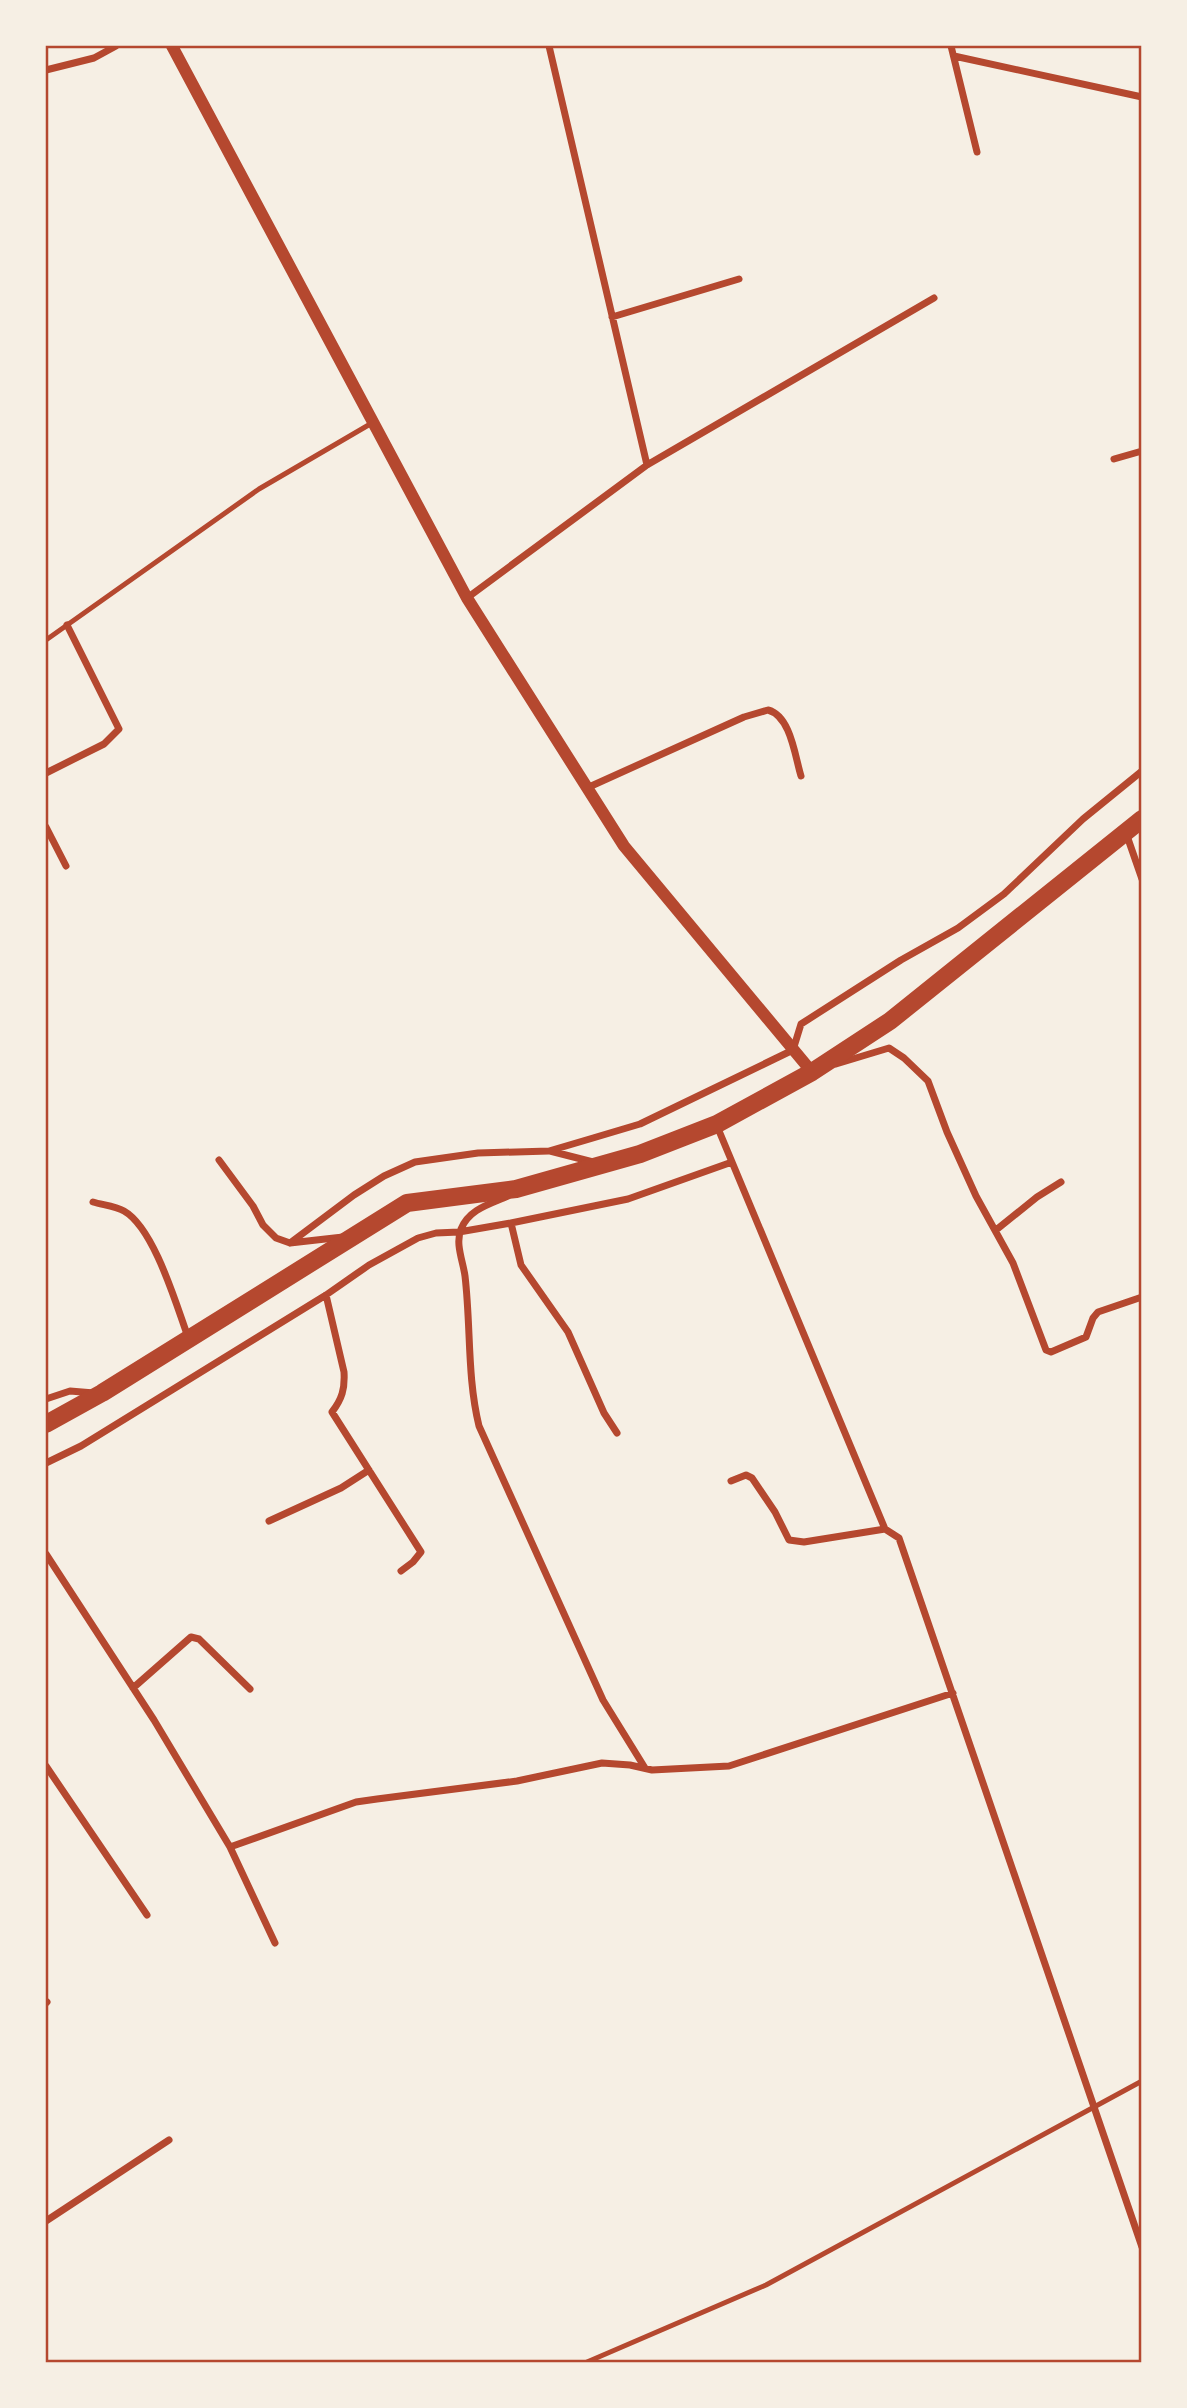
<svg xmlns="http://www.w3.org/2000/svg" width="1187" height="2408" viewBox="0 0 1187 2408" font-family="'DejaVu Sans',sans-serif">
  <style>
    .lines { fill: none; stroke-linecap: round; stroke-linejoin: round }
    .service { stroke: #b5482f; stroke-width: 5 }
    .minor { stroke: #b5482f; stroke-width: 7 }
    .tertiary { stroke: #b5482f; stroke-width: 12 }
    .primary { stroke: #b5482f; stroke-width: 18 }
    .neatline { fill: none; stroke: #b5482f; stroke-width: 2.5 }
  </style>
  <rect width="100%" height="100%" fill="#f6efe4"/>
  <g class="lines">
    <!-- service -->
    <path class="service" d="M46,640L259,489L372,423
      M587,2362L766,2285L1142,2081"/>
    <!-- minor -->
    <path class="minor" d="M549,46L647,465
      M951,46L977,152
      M954,56L1142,97
      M46,70L94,58L116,46
      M612,317L739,279
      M1114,459L1142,451
      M467,598L647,465L934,298
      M46,773L104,744L119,729L67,625
      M589,787L744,717L768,710C791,716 795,757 801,776
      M46,827L66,866
      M1126,833L1142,879
      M836,1064L889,1048L904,1058L928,1081L947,1132L976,1196L1013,1263L1046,1350L1051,1352L1086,1337L1093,1318L1098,1312L1142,1297
      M717,1126L885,1529L899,1538L1142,2247
      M550,1151L593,1162
      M219,1160L253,1206L263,1225L276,1238L290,1243L343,1237
      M508,1196C490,1204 469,1209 461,1229C455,1244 463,1261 465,1276C471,1327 467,1377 479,1426L603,1700L645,1768
      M93,1202C103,1205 115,1206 124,1211C154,1228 176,1304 188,1337
      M511,1223L521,1265L568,1332L604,1413L617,1433
      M996,1230L1037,1197L1061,1182
      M290,1243L354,1195L384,1176L415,1162L478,1153L549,1151L593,1138L640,1124L793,1050L801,1024L901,960L958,928L1004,894L1083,819L1142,771
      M326,1295L344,1372C345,1389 342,1399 332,1412L421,1552L413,1562L401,1571
      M46,1399L70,1391L94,1393
      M46,1463L81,1446L326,1295L369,1265L418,1238L436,1233L459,1232L511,1223L628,1199L732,1162
      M731,1481L746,1475L752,1478L775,1512L789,1540L804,1542L885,1529
      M269,1521L341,1488L369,1470
      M46,1554L154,1720L230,1847L356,1802L377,1799L517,1781L602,1763L630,1765L652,1770L729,1766L953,1693
      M133,1688L191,1637L199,1639L250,1689
      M46,1766L147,1915
      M230,1847L275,1943
      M46,2003L47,2002
      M46,2221L169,2140"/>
    <!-- tertiary -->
    <path class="tertiary" d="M172,46L467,598L624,846L812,1072"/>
    <!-- primary -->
    <path class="primary" d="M46,1424L102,1393L407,1203L516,1189L640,1154L717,1124L812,1072L890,1021L1142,819"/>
  </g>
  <!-- border -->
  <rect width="1187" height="2408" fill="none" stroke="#f6efe4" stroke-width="94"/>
  <rect x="47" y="47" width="1093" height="2314" class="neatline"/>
</svg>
